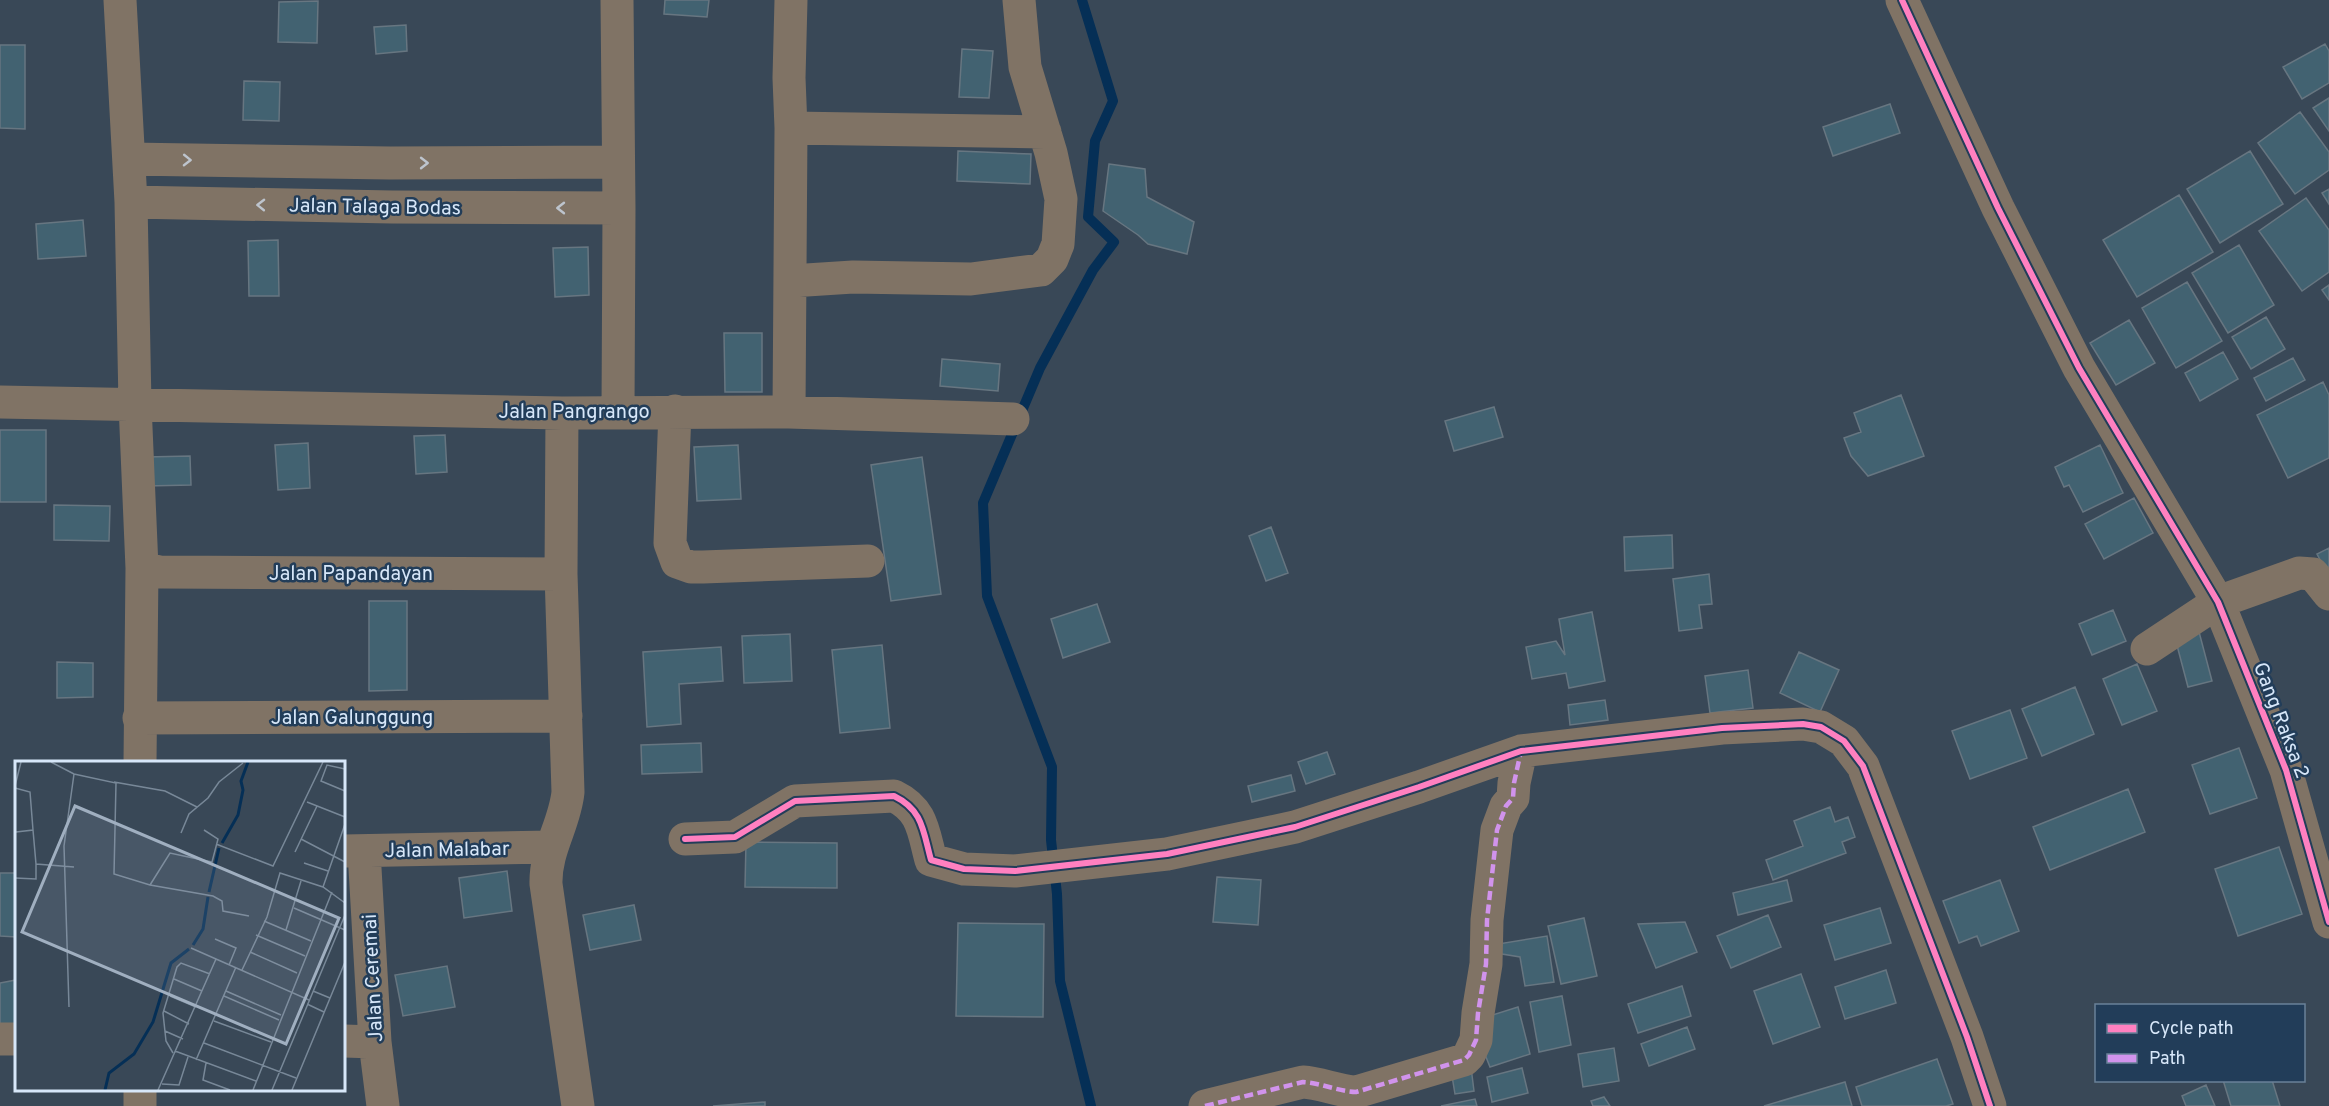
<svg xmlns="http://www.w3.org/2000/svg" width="2329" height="1106" viewBox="0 0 2329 1106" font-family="Overpass,sans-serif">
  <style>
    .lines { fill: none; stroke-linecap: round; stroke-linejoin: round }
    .stream { stroke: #052f56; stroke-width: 10 }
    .building { fill: #426271; stroke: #677681; stroke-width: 1.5 }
    .street { stroke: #807365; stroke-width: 33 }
    .quiet { stroke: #d193ec; stroke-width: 4.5; stroke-dasharray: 9 4.5; stroke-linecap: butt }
    .cycleway-casing { stroke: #223d59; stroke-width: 10 }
    .cycleway { stroke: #ff80c0; stroke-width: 6 }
    .oneway { stroke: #bdc4cd }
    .labels { text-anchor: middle; stroke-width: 5; stroke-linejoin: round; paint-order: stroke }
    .street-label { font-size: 20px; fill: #d7e7f9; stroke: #223d59 }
    .inset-river { fill: none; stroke: #052f56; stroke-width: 3 }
    .inset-road { fill: none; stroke: #788898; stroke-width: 1.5 }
    .view { fill: #a0afc0; fill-opacity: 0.15; stroke: #a0afc0; stroke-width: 3 }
    .inset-edge { fill: none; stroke: #d7e7f9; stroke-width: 3 }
  </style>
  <rect width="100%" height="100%" fill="#394857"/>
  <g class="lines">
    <!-- stream -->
    <path class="stream" d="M1082,0L1113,101L1095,141L1088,217L1114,242L1093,270L1040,368L983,503L987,596L1052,767L1051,840L1057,894L1060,981L1091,1106"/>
  </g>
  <!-- building -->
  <path class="building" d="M665,0H709L707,17L664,14Z
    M318,1L317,43L278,42L279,2Z
    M406,25L407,51L376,54L374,27Z
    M2325,44L2329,51V83L2302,99L2283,67Z
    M0,45H25V129L0,128Z
    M962,49L993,51L989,98L959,97Z
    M244,81L280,82L279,121L243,120Z
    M2329,98V131L2313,108Z
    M1890,104L1900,133L1833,156L1823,127Z
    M2300,112L2329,152V170L2295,194L2258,143Z
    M958,151L1031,154L1030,184L957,181Z
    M2250,151L2283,204L2220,243L2187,189Z
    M1109,164L1145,169L1147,197L1194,222L1187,254L1148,244L1138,235L1103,211Z
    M2329,189V204L2322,193Z
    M2179,195L2213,252L2137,297L2103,240Z
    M2306,198L2329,230V272L2302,291L2259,231Z
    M83,220L86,256L38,259L36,224Z
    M278,240L279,296H249L248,241Z
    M2239,245L2274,305L2228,333L2192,273Z
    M588,247L589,295L555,297L553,248Z
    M2187,282L2222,341L2176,368L2142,308Z
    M2329,285V300L2322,290Z
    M2266,317L2285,349L2251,369L2232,337Z
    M2129,320L2155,363L2116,385L2090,343Z
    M724,333H762V392H725Z
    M2223,352L2238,379L2200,401L2185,373Z
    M2293,358L2305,380L2266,401L2254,378Z
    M942,359L1000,364L998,391L940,386Z
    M2323,382L2329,395V458L2288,478L2257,415Z
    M1901,395L1924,456L1868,476L1851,456L1844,438L1861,432L1854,413Z
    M1494,407L1503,437L1454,451L1445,421Z
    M0,430H46V502H0Z
    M445,435L447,472L416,474L414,436Z
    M308,443L310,488L278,490L275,445Z
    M738,445L741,499L697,501L694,447Z
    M2100,445L2123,493L2083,512L2069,485L2064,487L2055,467Z
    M190,456L191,485L146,486V457Z
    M922,457L941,594L891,601L871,465Z
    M2134,498L2153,533L2104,559L2085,524Z
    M54,505L110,506L109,541L54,540Z
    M1271,527L1288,573L1266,581L1249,536Z
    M1672,535L1673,568L1625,571L1624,537Z
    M2329,548V567L2325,569L2317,554Z
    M1709,574L1712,604L1699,605L1702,628L1679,631L1673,579Z
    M369,601H407V690L369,691Z
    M1097,604L1110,642L1063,658L1051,619Z
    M2113,610L2126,641L2092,655L2079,624Z
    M1592,612L1605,681L1569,688L1566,673L1532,679L1526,647L1556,641L1565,655L1559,619Z
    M2198,628L2212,681L2188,687L2174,634Z
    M790,634L792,681L744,683L742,636Z
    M882,645L890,728L840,733L832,650Z
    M721,647L723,681L679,684L681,724L647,727L643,652Z
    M1799,652L1839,670L1820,712L1780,693Z
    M57,662L93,663V697L57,698Z
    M2137,664L2157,711L2122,725L2103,679Z
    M1748,670L1753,708L1710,713L1705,676Z
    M2075,687L2094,734L2042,756L2022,709Z
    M1605,700L1608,720L1570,725L1568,705Z
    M2010,710L2027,758L1970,779L1952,731Z
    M701,743L702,772L642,774L641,745Z
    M2239,748L2257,798L2210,814L2192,765Z
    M1327,752L1335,774L1306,784L1298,762Z
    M1291,775L1295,791L1252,802L1248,786Z
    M2128,789L2145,832L2050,870L2033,827Z
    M1830,807L1835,822L1848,817L1855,837L1842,842L1846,853L1773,880L1766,860L1803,846L1794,821Z
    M746,842L837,843V888L745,887Z
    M2279,847L2302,914L2238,936L2215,869Z
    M507,871L512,911L464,918L459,878Z
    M0,873H16V937L0,936Z
    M1217,877L1261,880L1258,925L1213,922Z
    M1787,880L1792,901L1738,915L1733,893Z
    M2000,880L2019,931L1981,946L1977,936L1959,943L1943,901Z
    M634,905L641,940L590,950L583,915Z
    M1880,908L1891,943L1835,960L1824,925Z
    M1768,915L1781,947L1731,968L1717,936Z
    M1584,918L1597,976L1561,984L1548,926Z
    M1685,922L1697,952L1656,968L1638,924Z
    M958,923L1044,924L1043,1017L956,1016Z
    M1547,936L1554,982L1525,986L1520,957L1502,954L1498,944Z
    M447,966L455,1007L403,1016L395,975Z
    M1886,970L1896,1003L1845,1019L1835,987Z
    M1801,974L1820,1027L1773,1044L1754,991Z
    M16,980V1026L0,1028V983Z
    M1682,986L1691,1016L1638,1033L1628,1004Z
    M1562,996L1571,1045L1539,1052L1530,1002Z
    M1518,1007L1530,1054L1490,1067L1480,1042L1483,1018Z
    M1687,1027L1695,1049L1649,1066L1641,1044Z
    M1614,1048L1619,1081L1583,1087L1578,1054Z
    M1937,1059L1953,1104L1946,1106H1862L1856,1087Z
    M1471,1067L1474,1091L1455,1094L1451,1070Z
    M1522,1068L1528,1093L1492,1102L1487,1077Z
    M2223,1080H2272L2280,1106H2231Z
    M1845,1082L1852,1106H1764Z
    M2206,1085L2215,1106H2186L2182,1096Z
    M1604,1097L1610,1106H1593L1591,1101Z
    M1475,1099L1477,1106H1441Z
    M765,1102V1106H713Z"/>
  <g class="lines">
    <!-- street -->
    <path class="street" d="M120,0L131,202L135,404L142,568L140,762
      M617,0L619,208L618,412
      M1902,0L1998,208L2079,368L2218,602L2286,770L2329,922
      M791,128L1045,132
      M129,159L390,163L618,162
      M131,202L392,207L619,208
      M791,281L853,277L971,279L1041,270L1052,259L1058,244L1061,199L1051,153L1025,67L1019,0
      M0,402L562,413L789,412L1013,419
      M675,411L670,543L677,562L691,567H703L868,561
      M789,412L791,128L789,78L791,0
      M562,413L561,574L568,792C565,824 545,850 546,884L578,1106
      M142,568L160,572L561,574
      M2147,649L2218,602L2299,573L2313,574L2329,594
      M139,718L566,716
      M685,839L735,837L795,801L894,796C923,810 923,831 931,860L964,869L1015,871L1167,854L1295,827L1419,787L1521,751L1722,728L1803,724L1821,727L1844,741L1863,766L1967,1037L1990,1106
      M344,851L551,847
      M364,851L375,1042L383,1106
      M0,1039H16
      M344,1041L375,1042
      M140,1106V1090
      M1205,1106L1303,1082C1321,1083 1337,1091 1356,1092L1464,1060L1469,1055L1476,1040L1478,1013L1486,964L1487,920L1497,830L1506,806L1513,798L1514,783L1521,751"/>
    <!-- quiet -->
    <path class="quiet" d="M1205,1106L1303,1082C1321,1083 1337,1091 1356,1092L1464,1060L1469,1055L1476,1040L1478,1013L1486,964L1487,920L1497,830L1506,806L1513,798L1514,783L1521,751L1518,752"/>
    <defs>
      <path id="cycleway" d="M1902,0L1998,208L2079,368L2218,602L2286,770L2329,922
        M685,839L735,837L795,801L894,796C923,810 923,831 931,860L964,869L1015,871L1167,854L1295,827L1419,787L1521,751L1722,728L1803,724L1821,727L1844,741L1863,766L1967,1037L1990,1106"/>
    </defs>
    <!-- cycleway casing -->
    <use href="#cycleway" class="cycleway-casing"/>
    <!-- cycleway -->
    <use href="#cycleway" class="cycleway"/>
  </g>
  <!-- one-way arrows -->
  <defs><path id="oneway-chevron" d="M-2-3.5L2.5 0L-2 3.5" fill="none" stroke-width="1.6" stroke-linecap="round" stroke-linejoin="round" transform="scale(1.5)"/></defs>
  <g class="oneway">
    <use href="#oneway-chevron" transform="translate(187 160) rotate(1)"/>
    <use href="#oneway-chevron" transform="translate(424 163)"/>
    <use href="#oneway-chevron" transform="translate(261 205) rotate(-179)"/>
    <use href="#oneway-chevron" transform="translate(561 208) rotate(-180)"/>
  </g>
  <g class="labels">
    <!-- street labels -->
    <g class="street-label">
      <text transform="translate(375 206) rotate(1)" y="7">Jalan Talaga Bodas</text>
      <text x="574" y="418">Jalan Pangrango</text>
      <text x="351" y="580">Jalan Papandayan</text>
      <text x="352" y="724">Jalan Galunggung</text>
      <text transform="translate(2282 720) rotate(69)" y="7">Gang Raksa 2</text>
      <text transform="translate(447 849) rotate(-1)" y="7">Jalan Malabar</text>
      <text transform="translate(372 978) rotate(-93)" y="7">Jalan Ceremai</text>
    </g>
  </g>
  <!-- overview -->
  <g transform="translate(15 761)">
    <rect width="330" height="330" fill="#394857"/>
    <path class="inset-river" d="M207,82L223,54L228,29L226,20L233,1M194,131L204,87M178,184L188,168L193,136M90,329L94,312L119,293L138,261L156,202L174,188"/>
    <path class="inset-road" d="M36,1L59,13L101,22L99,113L135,124L198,135L207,140L208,150L234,155M330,8L312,4L306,20L330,30M99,21L150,30L182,46M0,25L6,1M0,27L15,31L18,69L1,71M292,41L330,56M18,69L21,103L59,106M166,72L174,53L193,37L204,21L228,2M286,78L330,101M201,83L258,105L308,1M280,91L302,45M289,102L313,110M0,117L21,118V103M135,124L155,92L197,101L203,78L189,69M308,126L330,63M279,147L330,169M249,160L296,180M271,169L286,120M241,174L290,195M200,178L221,187L214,204M176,187L294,239M235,191L282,212M227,209L252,156L265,112L308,126L330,142M159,218L187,230M211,230L266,254M298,230L315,237M155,235L181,246M209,235L264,259M292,243L309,251M54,246L49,85L59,13M149,250L174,263M199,260L256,281M150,270L168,278M189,282L281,317M160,290L241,320M158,292L151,280L148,252L162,206L166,202L195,213M181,299L221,206M191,302L188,319L215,329M147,323L164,324L173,296M143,329L201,198M238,329L317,131M257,329L330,154M277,329L330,201"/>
    <path class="view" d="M60,45L324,157L271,283L7,171Z"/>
    <rect width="330" height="330" class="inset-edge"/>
  </g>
  <!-- legend -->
  <rect x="2095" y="1004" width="210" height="78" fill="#223d59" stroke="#6a8199" stroke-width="1.5"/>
  <rect x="2107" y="1024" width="30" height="9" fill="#ff80c0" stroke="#6a8199" stroke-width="1.5"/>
  <text x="2149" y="1034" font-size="18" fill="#d7e7f9">Cycle path</text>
  <rect x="2107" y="1054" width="30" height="9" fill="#d193ec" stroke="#6a8199" stroke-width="1.5"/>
  <text x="2149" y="1064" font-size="18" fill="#d7e7f9">Path</text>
</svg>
